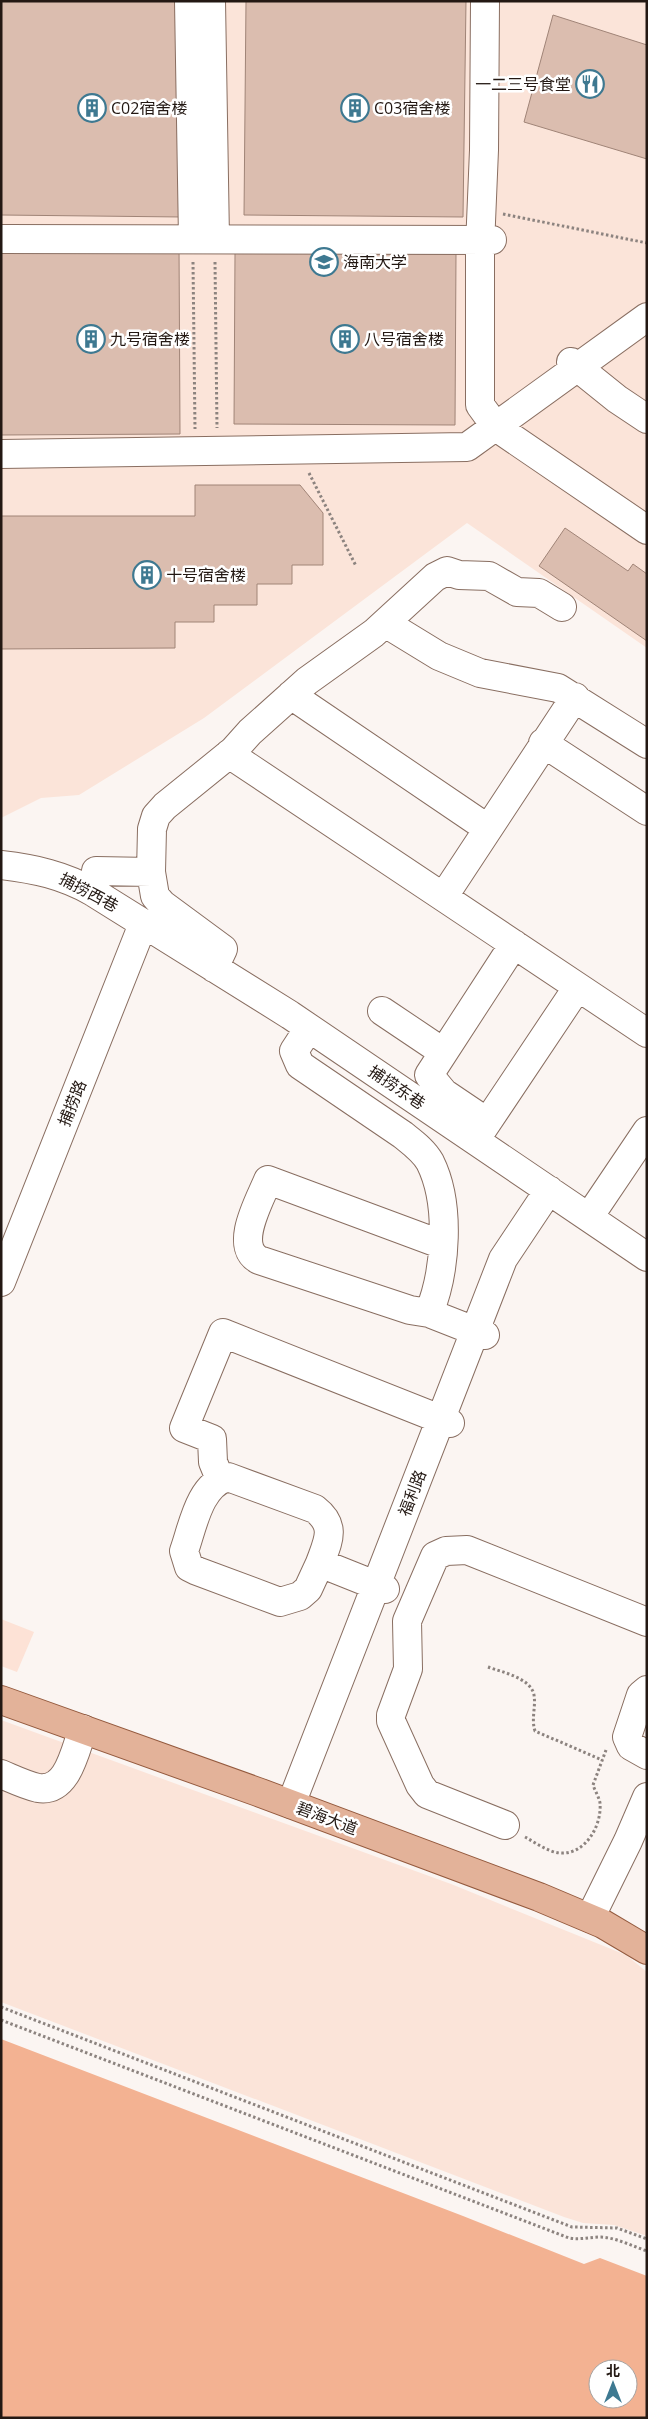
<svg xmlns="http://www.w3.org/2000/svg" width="648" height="2419" viewBox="0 0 648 2419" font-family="'Open Sans','Noto Sans SC',sans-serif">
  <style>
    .built { fill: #fbe4d9 }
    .green { fill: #fde2d6 }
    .water { fill: #f3b292; fill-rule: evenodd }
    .building { fill: #dbbdaf; stroke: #a08477 }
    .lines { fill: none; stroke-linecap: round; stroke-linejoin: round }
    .minor-casing { stroke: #896e61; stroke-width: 30 }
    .major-casing { stroke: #945a3e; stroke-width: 30 }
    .path { stroke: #8c837f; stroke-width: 3; stroke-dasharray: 2.5 2.5; stroke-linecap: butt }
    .minor { stroke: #fff; stroke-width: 28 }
    .major { stroke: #e3b299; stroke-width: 28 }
    .labels { text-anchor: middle; stroke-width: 5; stroke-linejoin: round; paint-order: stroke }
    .poi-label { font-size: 16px; fill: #231813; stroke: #fff; text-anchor: start }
    .street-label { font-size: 16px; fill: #231813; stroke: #fff }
  </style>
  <rect width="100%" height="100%" fill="#fbf5f2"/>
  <!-- built -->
  <path class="built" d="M1,1H647V648L467,523L204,718L79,795L41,798L1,818Z
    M1,1720L451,1884L626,1955L647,1972V2236L614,2225L583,2223L564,2217L1,2002Z"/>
  <!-- green -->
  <path class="green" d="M1,1619L34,1632L17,1672L1,1666Z"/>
  <!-- water -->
  <path class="water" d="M1,2039L463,2216L584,2264L600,2258L647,2276V2418H1ZM598,2369H628V2399H598Z"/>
  <!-- building -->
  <path class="building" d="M1,1H185L182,217L1,215Z
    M246,1H466L463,217L244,215Z
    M553,15L647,45V159L524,122Z
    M179,244L180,434L1,435V245Z
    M235,253L456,254L455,425L234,424Z
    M195,485H300L323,513V565H292V584H257V605H214V622H175V648L1,649V516H195Z
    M565,528L628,571L633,564L647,574V641L539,566Z"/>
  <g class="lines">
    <defs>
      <path id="minor" d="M189,1L193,239
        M211,1L215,239
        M485,1L484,150L480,246V405L496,427L647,530
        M1,239L492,240
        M571,362L617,399L647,419
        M1,454L467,447L647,317
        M385,623L439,656L480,673L558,688L647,744
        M291,695L487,828
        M543,743L647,811
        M229,754L647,1033
        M1,865C35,869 63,875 93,892L290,1015L647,1257
        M93,892L96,871L151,872
        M444,896L575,697
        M214,968L223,949L162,904L155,896L151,872L152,829L156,816L165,806L233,751L250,732L307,681L374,633L435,577L447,571L459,575L489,576L517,592L539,593L562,607
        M382,1011L443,1052
        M309,1028L294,1051L300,1065L403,1135C413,1143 424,1151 430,1162C451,1204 446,1271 429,1313L485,1335
        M487,1122L444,1093L429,1075L514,944
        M478,1136L577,988
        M589,1217L647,1131
        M1,1282L143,924
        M429,1313L410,1310L259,1260C233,1246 260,1200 268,1180L443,1245
        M220,1479L213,1462L212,1439L184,1428L223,1333L450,1423
        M320,1563L308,1589L300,1596L280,1602L197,1571L189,1567L184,1551C193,1526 199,1485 228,1477L315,1509C337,1526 328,1541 320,1563L385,1589
        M647,1690L641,1695L627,1737L631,1746L647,1755
        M1,1774C13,1779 25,1785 38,1788C68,1793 75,1750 83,1729
        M291,1804L503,1259L549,1190
        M505,1825L427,1794L420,1785L391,1721V1715L408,1669L407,1621L435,1556L446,1551L467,1550L647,1622
        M590,1918L628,1841L647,1797"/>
      <path id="major" d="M1,1700L258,1792L539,1897L603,1924L647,1950"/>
    </defs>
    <!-- minor casing -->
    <use href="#minor" class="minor-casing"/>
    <!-- major casing -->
    <use href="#major" class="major-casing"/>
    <!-- path -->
    <path class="path" d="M503,214L647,243
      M193,262L195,429
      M215,262L217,428
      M309,473L356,566
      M488,1667C502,1672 531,1678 534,1695C536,1707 531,1719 535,1731L602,1760
      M525,1837C536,1843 548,1852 560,1853C585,1855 602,1826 600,1803C599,1797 595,1791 593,1785L606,1750
      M1,2007L572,2227L617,2228L647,2239
      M1,2020L569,2238C580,2240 590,2237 601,2237C617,2238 632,2246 647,2251"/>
    <!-- minor -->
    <use href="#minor" class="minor"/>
    <!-- major -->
    <use href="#major" class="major"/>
  </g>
  <!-- icons -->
  <defs>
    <symbol id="restaurant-ring" viewBox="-11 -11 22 22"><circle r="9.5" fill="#fff" stroke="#3e7991" stroke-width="1.5"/><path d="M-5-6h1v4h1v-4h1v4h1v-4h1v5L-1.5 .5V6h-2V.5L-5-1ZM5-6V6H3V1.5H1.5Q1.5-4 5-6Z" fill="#3e7991"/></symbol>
    <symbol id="building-ring" viewBox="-11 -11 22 22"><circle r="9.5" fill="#fff" stroke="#3e7991" stroke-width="1.5"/><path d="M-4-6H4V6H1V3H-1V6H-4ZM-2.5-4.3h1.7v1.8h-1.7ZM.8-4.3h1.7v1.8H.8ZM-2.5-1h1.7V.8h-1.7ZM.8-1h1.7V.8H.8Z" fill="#3e7991"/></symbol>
    <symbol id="university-ring" viewBox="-11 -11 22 22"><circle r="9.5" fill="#fff" stroke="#3e7991" stroke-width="1.5"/><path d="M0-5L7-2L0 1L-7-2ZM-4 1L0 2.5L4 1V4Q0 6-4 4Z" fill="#3e7991"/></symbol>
  </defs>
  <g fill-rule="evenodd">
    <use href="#restaurant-ring" x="574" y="68" width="32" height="32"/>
    <use href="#building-ring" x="76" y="92" width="32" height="32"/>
    <use href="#building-ring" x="339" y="92" width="32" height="32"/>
    <use href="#university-ring" x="308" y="246" width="32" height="32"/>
    <use href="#building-ring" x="75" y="323" width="32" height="32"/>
    <use href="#building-ring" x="329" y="323" width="32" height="32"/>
    <use href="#building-ring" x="131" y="559" width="32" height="32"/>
  </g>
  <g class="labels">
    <!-- poi labels -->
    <g class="poi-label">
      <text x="571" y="90" text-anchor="end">一二三号食堂</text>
      <text x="111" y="114">C02宿舍楼</text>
      <text x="374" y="114">C03宿舍楼</text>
      <text x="343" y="268">海南大学</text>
      <text x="110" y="345">九号宿舍楼</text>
      <text x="364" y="345">八号宿舍楼</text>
      <text x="166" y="581">十号宿舍楼</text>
    </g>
    <!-- street labels -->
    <g class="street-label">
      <text transform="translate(89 892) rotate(28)" y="6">捕捞西巷</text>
      <text transform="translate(397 1087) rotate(34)" y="6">捕捞东巷</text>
      <text transform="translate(72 1103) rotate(-68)" y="6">捕捞路</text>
      <text transform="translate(412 1493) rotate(-69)" y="6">福利路</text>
      <text transform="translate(327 1818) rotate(21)" y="6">碧海大道</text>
    </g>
  </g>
  <!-- border -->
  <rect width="648" height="2419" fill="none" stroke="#231813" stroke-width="5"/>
  <!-- north arrow -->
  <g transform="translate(613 2384)"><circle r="24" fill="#ffffff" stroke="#a7a3a1"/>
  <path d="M0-4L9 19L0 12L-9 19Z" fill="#3e7991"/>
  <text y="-8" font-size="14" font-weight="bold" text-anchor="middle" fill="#231813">北</text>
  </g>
</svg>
